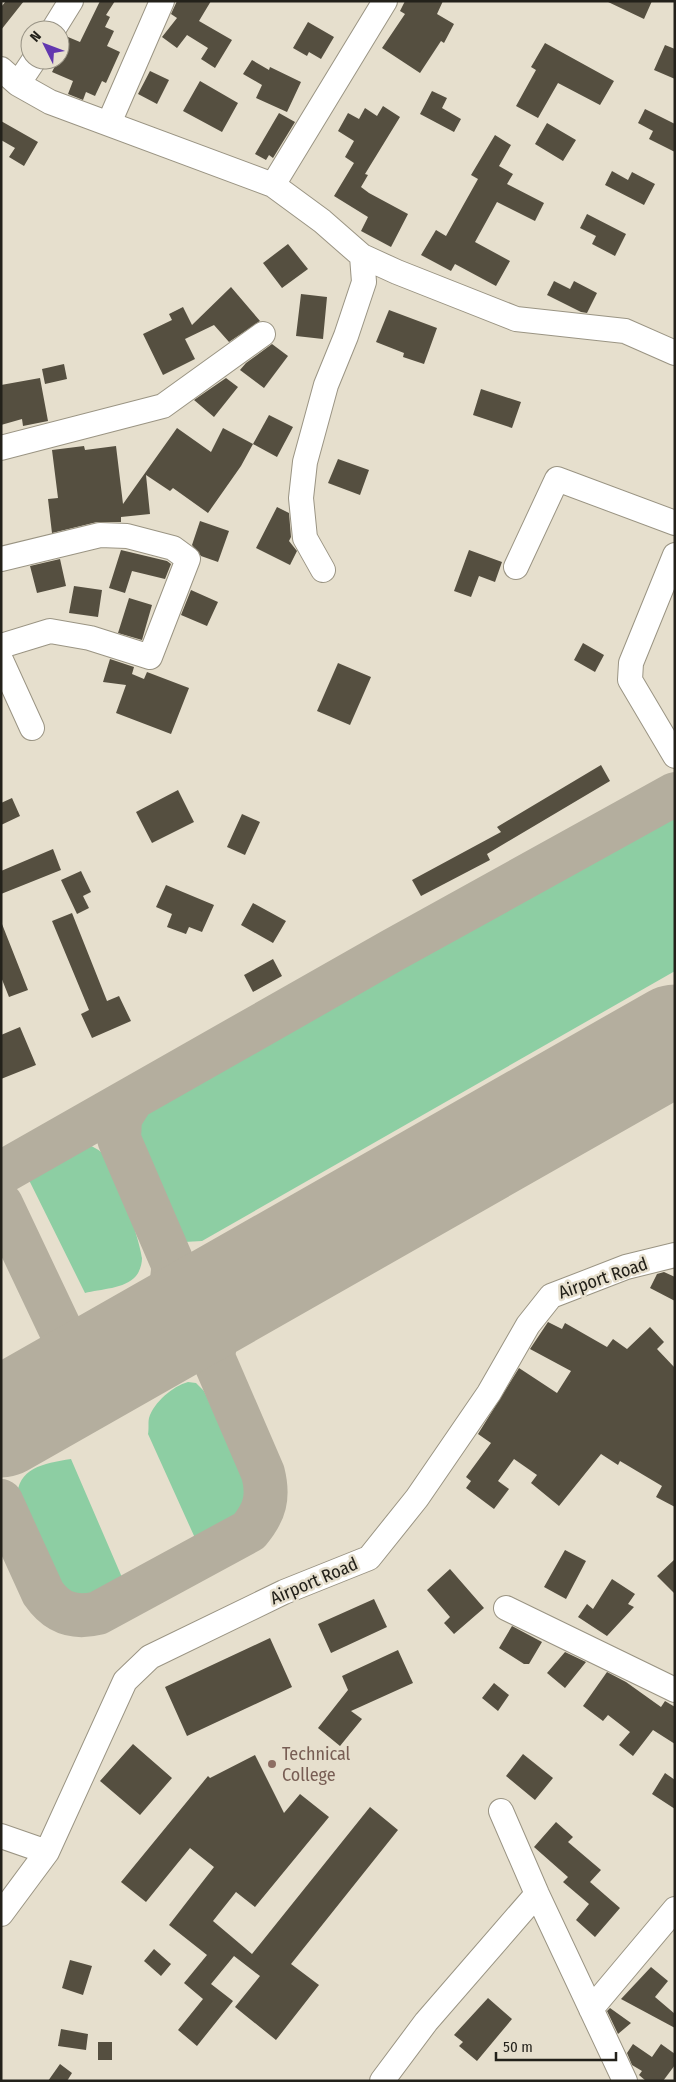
<svg xmlns="http://www.w3.org/2000/svg" width="676" height="2082" viewBox="0 0 676 2082" font-family="'Fira Sans Condensed',sans-serif">
  <style>
    .green { fill: #8dcea3 }
    .lines { fill: none; stroke-linecap: round; stroke-linejoin: round }
    .taxiway { stroke: #b4ae9e; stroke-width: 44 }
    .runway { stroke: #b4ae9e; stroke-width: 109 }
    .building { fill: #554f40 }
    .minor-casing { stroke: #9a9483; stroke-width: 26 }
    .minor { stroke: #fff; stroke-width: 24 }
    .education-dot { fill: #8d6e63; stroke: #e6dfcd; stroke-width: 2 }
    .labels { text-anchor: middle; stroke-width: 5; stroke-linejoin: round; paint-order: stroke }
    .street-label { font-size: 18px; fill: #23211a; stroke: #e6dfcd }
    .education-label { font-size: 18px; fill: #785e54; stroke: #e6dfcd; text-anchor: start }
  </style>
  <rect width="100%" height="100%" fill="#e6dfcd"/>
  <!-- green -->
  <path class="green" d="M675,805V971L202,1241L184,1242L171,1234L129,1130L131,1121L143,1108Z
    M79,1142C91,1145 100,1149 108,1159C116,1169 141,1244 142,1258C142,1264 140,1271 136,1276C125,1289 100,1289 85,1293L26,1174L64,1149Z
    M188,1382L196,1383L204,1391L246,1482C255,1518 222,1525 195,1538L148,1434C149,1429 148,1422 149,1418C154,1402 173,1386 188,1382Z
    M71,1459L124,1582C111,1589 96,1600 81,1601C46,1603 29,1534 18,1508C12,1469 40,1464 71,1459Z"/>
  <g class="lines">
    <!-- taxiway -->
    <path class="taxiway" d="M1,1173L393,950L675,794
      M1,1204L83,1377
      M173,1266C173,1292 165,1313 153,1337C178,1338 194,1343 213,1358
      M213,1358C216,1329 224,1309 241,1286
      M1,1448L18,1423L34,1405
      M1,1501L43,1593C57,1613 74,1619 98,1613L249,1531C265,1512 269,1497 263,1473L119,1139L120,1118L132,1099"/>
    <!-- runway -->
    <path class="runway" d="M1,1423L675,1039"/>
  </g>
  <!-- building -->
  <path class="building" d="M6,1H24L1,30V7Z
    M100,1H115L106,15L110,17L105,27L114,31L107,46L120,52L106,83L102,81L95,96L86,92L83,100L68,94L73,81L52,72L58,60H60L68,37L80,42Z
    M177,1H211L199,21L232,40L215,68L201,59L208,48L187,35L177,48L162,37L177,18L171,14Z
    M405,1H443L437,14L454,24L444,43L441,41L420,73L382,48L405,14L400,11Z
    M606,1H652L644,19Z
    M308,22L334,37L321,59L309,52L307,56L293,48Z
    M545,43L614,81L600,105L558,83L538,118L516,106L536,70L531,67Z
    M665,45L675,49V79L654,70Z
    M252,60L269,70L270,67L301,82L287,112L256,98L262,85L243,74Z
    M150,71L169,80L157,104L138,94Z
    M200,81L238,103L222,132L183,111Z
    M432,91L447,98L442,108L461,119L454,132L420,114Z
    M383,106L400,117L365,174L368,175L361,187L369,193L408,214L391,247L361,231L368,217L334,196L354,163L345,157L354,141L338,131L348,113L359,119L365,108L377,116Z
    M645,109L675,124V152L649,139L653,131L638,123Z
    M279,113L295,122L273,158L269,155L266,160L255,154Z
    M1,121L38,142L24,166L9,157L15,148L1,140Z
    M547,123L576,140L563,161L535,144Z
    M495,135L511,145L499,166L513,174L507,184L544,203L535,221L497,202L475,242L510,261L496,286L455,264L451,271L421,255L436,230L446,236L478,179L471,175Z
    M612,171L628,180L632,172L655,184L644,205L605,185Z
    M587,214L626,234L615,256L592,244L596,236L580,228Z
    M288,244L308,269L282,288L263,263Z
    M554,281L570,289L574,281L597,293L587,313L581,312L547,295Z
    M231,287L260,321L229,342L214,325L185,339L195,359L163,375L143,334L172,320L169,314L183,307L192,325Z
    M301,294L327,297L323,339L296,336Z
    M389,310L437,328L424,364L403,357L404,353L376,342Z
    M272,344L288,356L264,388L240,370L246,363Z
    M64,364L67,379L45,384L42,369Z
    M40,378L48,421L23,426L22,419L1,425V385Z
    M226,378L238,387L214,417L194,400Z
    M481,389L521,402L512,428L473,415Z
    M269,415L293,427L277,457L253,444Z
    M177,428L211,452L223,428L253,444L241,466L208,513L173,488L170,491L146,475L150,514L121,517V522H97L52,533L48,499L58,498L52,450L84,446L85,450L116,446L123,504Z
    M338,459L369,470L360,495L328,483Z
    M277,507L289,513L291,537L289,541L297,551L290,565L256,548Z
    M200,521L229,531L218,562L201,556L192,545Z
    M121,550L167,561L171,564L165,579L132,571L125,593L109,588Z
    M469,550L502,562L495,582L479,576L471,597L454,591Z
    M60,559L66,586L37,593L30,566Z
    M74,586L102,590L98,617L69,613Z
    M191,590L218,602L207,626L181,615Z
    M129,598L152,605L142,640L118,633Z
    M583,643L604,655L595,672L574,660Z
    M110,659L134,667L132,674L144,679L147,672L189,688L171,734L116,713L126,685L103,682Z
    M338,663L371,677L350,725L317,711Z
    M601,765L610,781L487,854L490,860L421,896L412,880L501,832L497,827Z
    M178,790L194,822L152,843L136,812Z
    M12,798L20,816L1,825V803Z
    M242,814L260,822L245,855L227,847Z
    M53,849L61,870L1,894V871Z
    M81,871L91,892L83,896L89,908L77,914L61,880Z
    M166,885L214,905L202,932L189,927L186,934L167,927L172,914L156,907Z
    M253,903L286,921L273,943L241,925Z
    M72,913L107,1001L119,996L131,1021L92,1038L81,1014L89,1010L52,921Z
    M2,924L28,990L9,997L1,977Z
    M273,959L282,976L253,992L244,975Z
    M20,1027L36,1065L1,1079V1035Z
    M664,1272L675,1277V1301L650,1288L657,1274Z
    M548,1322L562,1329L565,1323L607,1347L613,1339L627,1349L650,1327L664,1342L657,1349L675,1368V1507L656,1497L662,1486L620,1461L618,1465L601,1454L559,1506L531,1483L537,1475L514,1459L498,1481L509,1489L494,1509L466,1488L471,1481L466,1477L491,1443L478,1434L519,1368L557,1393L571,1371L530,1349Z
    M565,1550L586,1561L566,1599L544,1587Z
    M675,1559V1594L657,1576Z
    M450,1569L484,1608L454,1634L444,1623L450,1617L427,1590Z
    M612,1579L635,1594L628,1604L634,1607L607,1636L578,1617L587,1604L593,1609Z
    M374,1599L387,1627L331,1653L318,1624Z
    M512,1626L542,1642L529,1664H524L499,1648Z
    M270,1638L292,1687L187,1736L165,1687Z
    M398,1650L413,1683L351,1711L362,1719L340,1746L318,1728L348,1690L342,1676Z
    M565,1652L586,1662L565,1688L547,1673Z
    M607,1672L626,1682L661,1707L665,1701L675,1707V1744L653,1730L633,1756L619,1745L630,1732L608,1715L603,1721L583,1706Z
    M494,1683L509,1695L498,1711L482,1698Z
    M133,1744L172,1778L140,1815L100,1781Z
    M523,1754L553,1778L535,1800L506,1776Z
    M255,1755L284,1813L300,1794L329,1817L255,1907L236,1892L213,1921L252,1954L370,1807L398,1830L291,1964L319,1985L276,2040L235,2007L260,1976L234,1956L211,1984L233,2001L197,2046L178,2030L203,1999L184,1983L207,1955L169,1925L214,1867L190,1848L146,1902L121,1882L208,1776L210,1778Z
    M665,1773L675,1780V1809L652,1794Z
    M556,1822L573,1837L568,1842L601,1870L590,1882L620,1908L595,1937L576,1920L589,1904L563,1882L568,1877L534,1847Z
    M154,1949L171,1964L161,1976L144,1961Z
    M70,1960L92,1966L83,1995L62,1988Z
    M651,1967L668,1981L655,1997L675,2014V2028L621,1999Z
    M488,1998L512,2019L477,2061L459,2046L463,2042L454,2035Z
    M610,2008L631,2023L618,2034L607,2011Z
    M61,2029L88,2034L86,2050L58,2046Z
    M98,2042H112V2060H98Z
    M633,2044L652,2057L661,2044L675,2054V2065L663,2081H646L639,2075L642,2071L632,2065L627,2053Z
    M60,2064L72,2073L67,2081H48Z"/>
  <g class="lines">
    <defs>
      <path id="minor" d="M53,30L71,1
        M1,69L18,84L50,102L273,185L322,221L362,256L397,272L516,319L625,331L675,353
        M18,84L34,60
        M109,123L162,1
        M273,185L385,1
        M1,448L163,406L263,334
        M675,555L631,663L630,680L675,756
        M1,559L100,535L127,536L173,548L188,559L150,657L90,638L50,631L1,646
        M516,567L557,479L675,523
        M323,570L305,538L301,498L305,462L326,385L346,336L364,282L362,256
        M1,660L32,728
        M506,1608L675,1690
        M501,1811L537,1894L625,2081
        M1,1836L47,1852
        M1,1914L47,1852L125,1681L150,1657L284,1592L369,1558L417,1498L489,1393L528,1325L551,1296L626,1267L675,1255
        M591,2009L675,1909
        M382,2081L426,2022L537,1894"/>
    </defs>
    <!-- minor casing -->
    <use href="#minor" class="minor-casing"/>
    <!-- minor -->
    <use href="#minor" class="minor"/>
  </g>
  <!-- markers -->
  <circle class="education-dot" cx="272" cy="1764" r="5"/>
  <g class="labels">
    <!-- street labels -->
    <g class="street-label">
      <text transform="translate(603 1278) rotate(-19)" y="6">Airport Road</text>
      <text transform="translate(314 1581) rotate(-23)" y="6">Airport Road</text>
    </g>
    <!-- education labels -->
    <g class="education-label">
      <text x="282" y="1760">Technical<tspan x="282" dy="21">College</tspan></text>
    </g>
  </g>
  <!-- border -->
  <rect width="676" height="2082" fill="none" stroke="#23211a" stroke-width="5"/>
  <!-- north arrow -->
  <g transform="translate(45 45) rotate(312)"><circle r="24" fill="#e6dfcd" stroke="#989385"/>
  <path d="M0-4L9 19L0 12L-9 19Z" fill="#6237af"/>
  <text y="-8" font-size="14" font-weight="bold" text-anchor="middle" fill="#23211a">N</text>
  </g>
  <!-- scale -->
  <path d="M496 2052v8h120v-8" fill="none" stroke="#23211a" stroke-width="2.5"/>
  <text x="503" y="2052" font-size="15" fill="#23211a" stroke="#e6dfcd" stroke-width="4" paint-order="stroke">50 m</text>
</svg>
